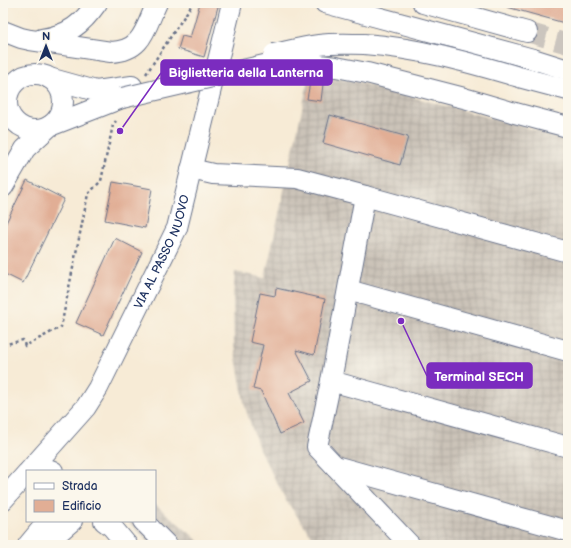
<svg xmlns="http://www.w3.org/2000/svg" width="571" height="548" viewBox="0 0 571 548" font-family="'Balsamiq Sans',sans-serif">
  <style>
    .industrial { fill: url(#industrial-grid) }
    .building { fill: #e1ae95 }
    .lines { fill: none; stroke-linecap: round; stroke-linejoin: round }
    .minor-tunnel { stroke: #cbc5be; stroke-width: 20; stroke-dasharray: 20 10; stroke-linecap: butt }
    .minor-casing { stroke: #687188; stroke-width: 22 }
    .path { stroke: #687188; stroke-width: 2.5; stroke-dasharray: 3 3; stroke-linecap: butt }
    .minor { stroke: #fff; stroke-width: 20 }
    .minor-bridge-casing { stroke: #687188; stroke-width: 22; stroke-linecap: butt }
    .minor-bridge { stroke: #fff; stroke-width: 20 }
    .labels { text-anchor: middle; stroke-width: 4; stroke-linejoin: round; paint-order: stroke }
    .street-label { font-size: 12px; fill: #1b2f5e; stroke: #fbf7ec }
    .leader { fill: none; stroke: #7b2cbf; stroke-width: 1.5 }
    .callout-dot { fill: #7b2cbf; stroke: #fbf7ec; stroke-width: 1.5 }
    .callout { fill: #7b2cbf; stroke: #7b2cbf; stroke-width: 1.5 }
    .callout-label { font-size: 13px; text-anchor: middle; font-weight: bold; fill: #fff }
  </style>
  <defs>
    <pattern id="industrial-grid" width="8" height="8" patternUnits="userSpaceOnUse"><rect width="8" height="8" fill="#cbc3b8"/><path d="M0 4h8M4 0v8" fill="none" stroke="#aea8a1"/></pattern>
  </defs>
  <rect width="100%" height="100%" fill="#fbf7ec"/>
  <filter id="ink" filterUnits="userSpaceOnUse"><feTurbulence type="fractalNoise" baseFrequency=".025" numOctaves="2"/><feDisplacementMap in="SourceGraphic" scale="8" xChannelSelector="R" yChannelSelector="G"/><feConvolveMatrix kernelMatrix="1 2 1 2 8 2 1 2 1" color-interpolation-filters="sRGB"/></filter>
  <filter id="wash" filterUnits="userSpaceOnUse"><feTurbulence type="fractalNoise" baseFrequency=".012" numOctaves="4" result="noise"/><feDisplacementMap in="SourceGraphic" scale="16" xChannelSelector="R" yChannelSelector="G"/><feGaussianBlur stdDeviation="0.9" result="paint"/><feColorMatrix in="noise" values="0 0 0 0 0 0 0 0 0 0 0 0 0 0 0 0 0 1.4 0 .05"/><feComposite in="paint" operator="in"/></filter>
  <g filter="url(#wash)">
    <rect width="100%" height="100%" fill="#f7ebd6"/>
    <!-- industrial -->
    <path class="industrial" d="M309,77H324L349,80L568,139V545H318L287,502L259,449L245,407L234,346L233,297L235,272L265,278Z
      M155,504L192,535L202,545H152L127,521H155Z"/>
    <g id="blocks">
      <!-- building -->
      <path class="building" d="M200,3H219L204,57L178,49L182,36L190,38Z
        M507,3H568V24L507,7Z
        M310,82L323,84L321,101L307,99Z
        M330,115L408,137L400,165L323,143Z
        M27,180L64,199L23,283L3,273V229Z
        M113,182L152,189L145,228L105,220Z
        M115,238L142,252L103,335L76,323Z
        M276,288L325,299L314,355L296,350L312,381L289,393L304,423L280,434L261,391L253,389L263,345L250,342L260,293L275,296Z"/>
    </g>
  </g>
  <g filter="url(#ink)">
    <use href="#blocks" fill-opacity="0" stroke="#687188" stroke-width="1"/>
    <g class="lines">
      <!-- minor-tunnel -->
      <path class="minor-tunnel" d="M527,32L568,44"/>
      <defs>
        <g id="minor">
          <path d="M325,3L533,59L568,70"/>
          <path d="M423,3L527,32"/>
          <path d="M3,31L21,38L30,40L111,52C143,51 145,28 157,3"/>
          <path d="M42,39C69,35 82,24 97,3"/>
          <circle cx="35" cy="102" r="28"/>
          <path d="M519,77L568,90"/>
          <path d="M49,78L96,91L132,86"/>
          <path d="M515,113L568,127"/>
          <path d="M191,169L213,174L297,178L365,196"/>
          <path d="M3,187L25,149L50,126L122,98"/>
          <path d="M348,290L568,351"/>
          <path d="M331,381L568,447"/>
          <path d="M35,464L53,471"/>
          <path d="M335,466L568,531"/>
          <path id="s1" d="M29,471L86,407L98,388L177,228L232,3"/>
          <path d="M3,500L27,473"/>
          <path d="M104,521L112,527L127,545"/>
          <path d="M143,521L167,545"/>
          <path d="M28,545L48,521"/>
          <path d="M50,545L58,533L72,521"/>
          <path d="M410,545L317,447L331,381L365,196L568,252"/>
        </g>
      </defs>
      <!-- minor casing -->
      <use href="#minor" class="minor-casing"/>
      <!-- path -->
      <path class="path" d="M146,74L193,3
        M3,345L23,340L25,346L61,327L88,194L101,181L113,125L116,121"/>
      <!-- minor -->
      <use href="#minor" class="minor"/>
      <defs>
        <path id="minor-bridge" d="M274,54C288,51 304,47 319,45C333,43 349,44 364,44C418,48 468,62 519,77
          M122,98L273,63L286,61L336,67L367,73L464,98L515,113"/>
      </defs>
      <!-- minor-bridge casing -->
      <use href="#minor-bridge" class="minor-bridge-casing"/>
      <!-- minor-bridge -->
      <use href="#minor-bridge" class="minor-bridge"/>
    </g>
  </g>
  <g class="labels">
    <!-- street labels -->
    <g class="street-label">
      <text dy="4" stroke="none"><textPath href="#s1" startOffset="259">VIA AL PASSO NUOVO</textPath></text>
    </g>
  </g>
  <!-- callouts -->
  <path class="leader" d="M120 131L161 73M401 321L427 376"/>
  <g class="callout-dot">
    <circle cx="120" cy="131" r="4"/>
    <circle cx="401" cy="321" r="4"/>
  </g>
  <g class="callout">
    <rect x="161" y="60" width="171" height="25" rx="4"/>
    <rect x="427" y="363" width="105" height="25" rx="4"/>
  </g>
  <g class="callout-label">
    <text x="246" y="77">Biglietteria della Lanterna</text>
    <text x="479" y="381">Terminal SECH</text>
  </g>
  <!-- margin -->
  <rect width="571" height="548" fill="none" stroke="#fbf7ec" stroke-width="16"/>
  <!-- legend -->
  <rect x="26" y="470" width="130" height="52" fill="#fbf7ec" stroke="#a1a7b3"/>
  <rect x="34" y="483" width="20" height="6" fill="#ffffff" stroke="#a1a7b3"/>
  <text x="62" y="490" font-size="12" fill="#1b2f5e">Strada</text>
  <rect x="34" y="500" width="20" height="12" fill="#e1ae95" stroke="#a1a7b3"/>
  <text x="62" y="510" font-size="12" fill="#1b2f5e">Edificio</text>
  <!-- north arrow -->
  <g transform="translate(46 46)" stroke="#fbf7ec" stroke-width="3" paint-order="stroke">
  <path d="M0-3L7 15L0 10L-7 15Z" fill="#1b2f5e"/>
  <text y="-6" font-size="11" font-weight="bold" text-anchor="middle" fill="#1b2f5e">N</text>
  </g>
</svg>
